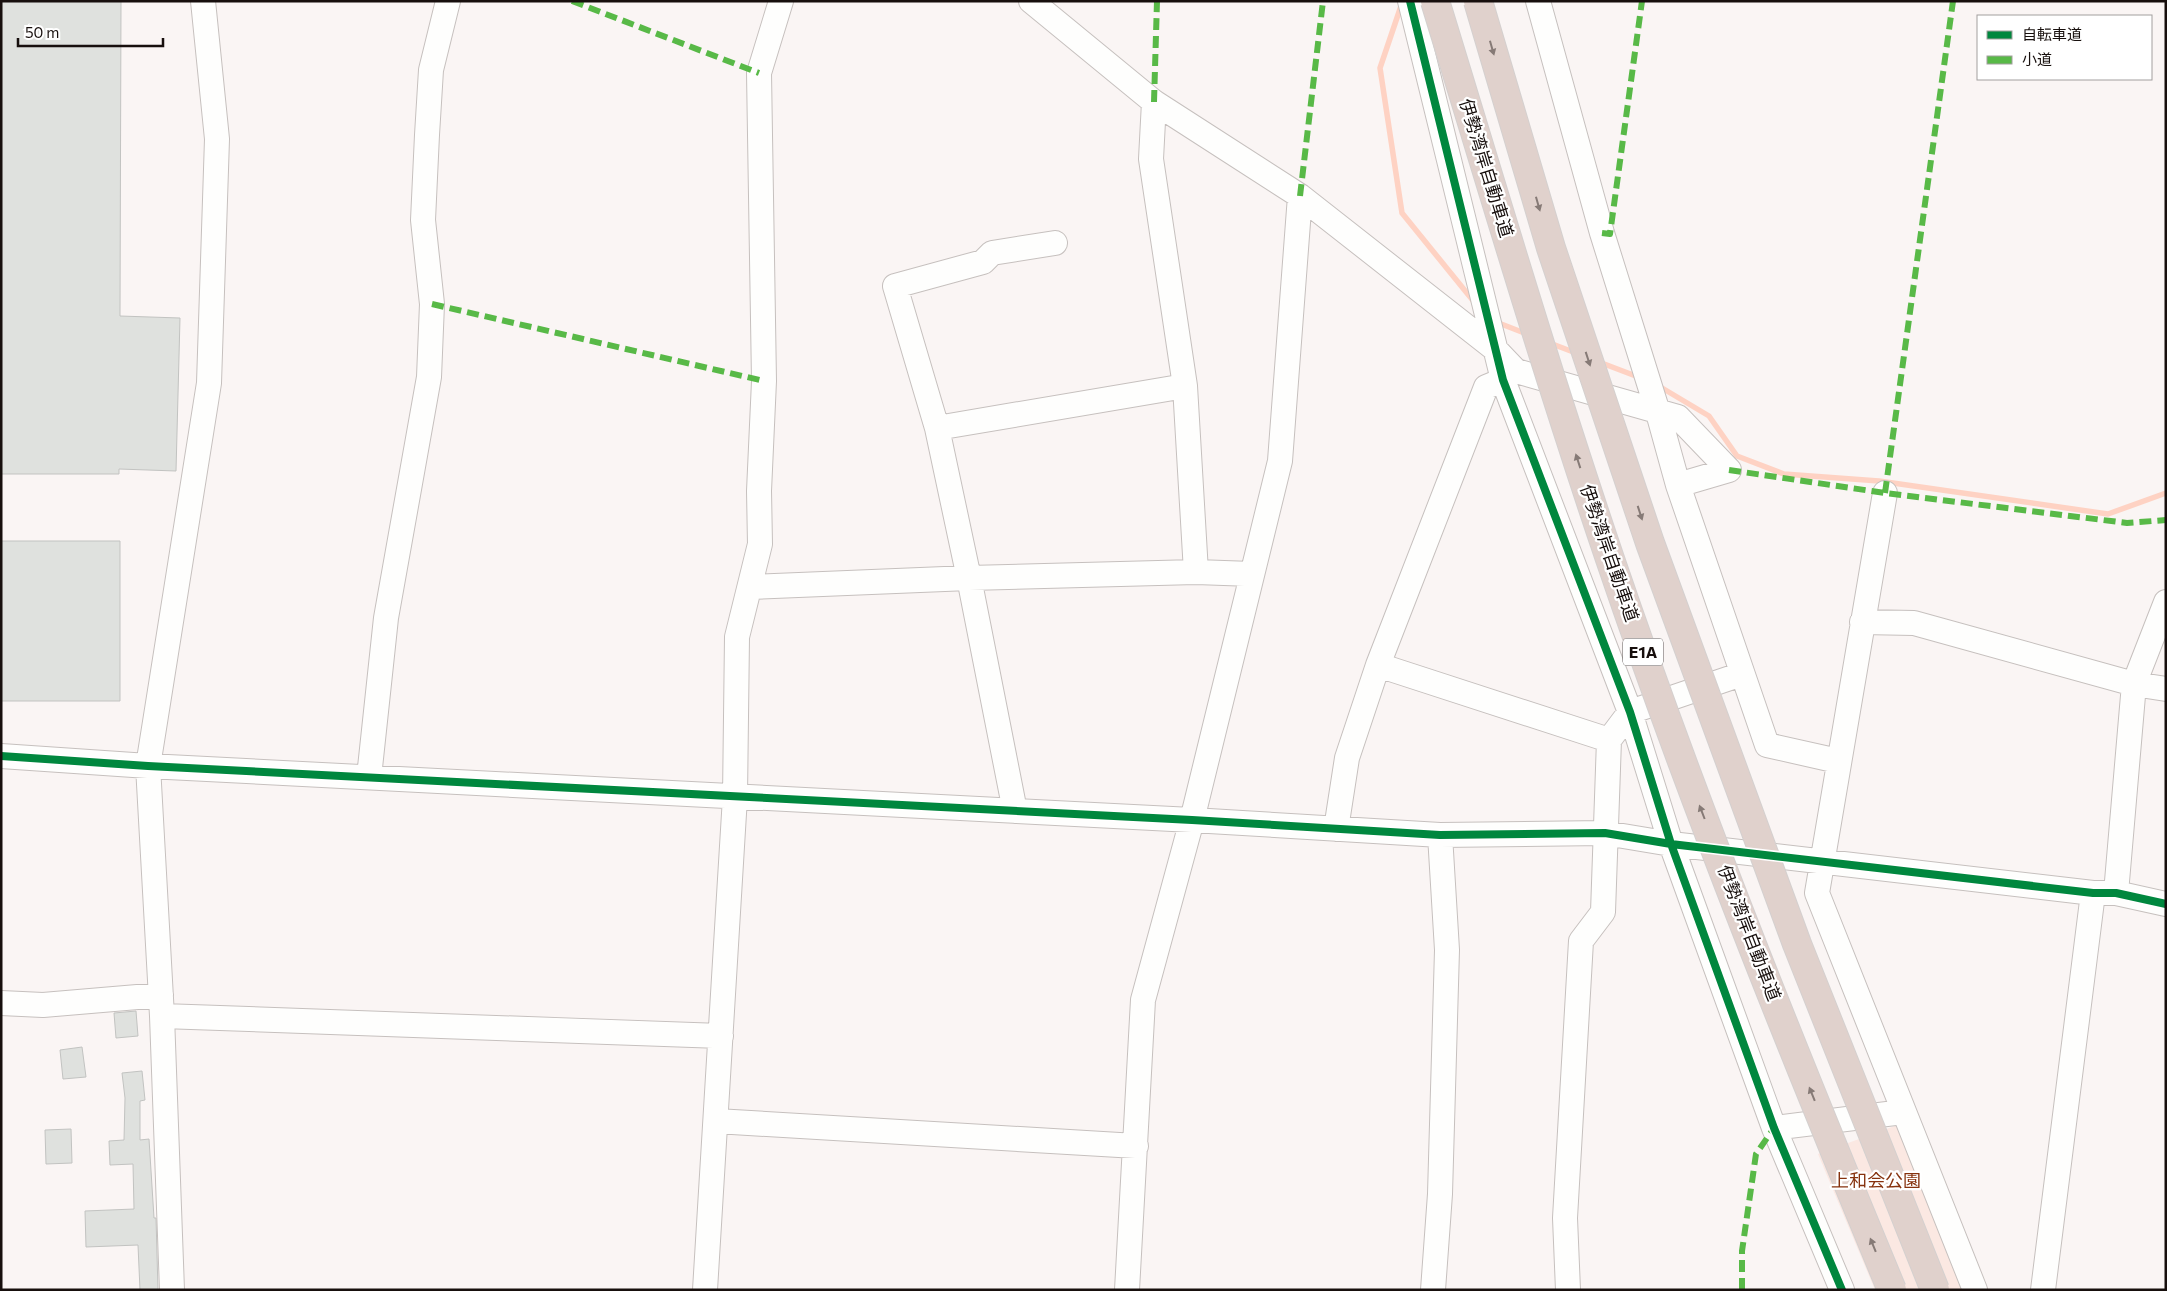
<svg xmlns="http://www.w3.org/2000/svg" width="2167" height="1291" viewBox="0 0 2167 1291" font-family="Commissioner,'Noto Sans JP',sans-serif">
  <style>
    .green { fill: #fbe8e2 }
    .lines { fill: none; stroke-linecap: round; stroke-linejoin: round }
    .stream { stroke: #fed2c3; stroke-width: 5.5 }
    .building { fill: #dfe1de; stroke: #c2c3c1 }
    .minor-casing { stroke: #c6c0be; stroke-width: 26 }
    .minor { stroke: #fefefd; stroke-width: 24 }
    .highway-bridge-casing { stroke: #d4d0cf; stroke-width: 30; stroke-linecap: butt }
    .highway-bridge { stroke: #e0d1cc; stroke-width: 28 }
    .quiet { stroke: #58b947; stroke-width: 6; stroke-dasharray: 12 6; stroke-linecap: butt }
    .cycleway-casing { stroke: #fff; stroke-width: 11 }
    .cycleway { stroke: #00873e; stroke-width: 8 }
    .oneway { fill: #867a76 }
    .labels { text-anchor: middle; stroke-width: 4.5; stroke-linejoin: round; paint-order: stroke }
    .shield { fill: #fff; stroke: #5d5756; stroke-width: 1 }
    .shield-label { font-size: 16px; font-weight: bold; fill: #170f0d }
    .street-label { font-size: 18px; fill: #170f0d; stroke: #fff }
    .park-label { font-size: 18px; fill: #86320e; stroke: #fff }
  </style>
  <rect width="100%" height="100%" fill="#faf5f4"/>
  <!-- green -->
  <path class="green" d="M1900,1124L1964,1290H1875L1818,1154Z"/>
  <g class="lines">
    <!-- stream -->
    <path class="stream" d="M1402,3L1380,68L1402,213L1475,303
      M1496,322L1527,334
      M1547,342L1576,353
      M1599,362L1641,378
      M1657,385L1709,416L1737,456L1784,474L1879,481L2108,514L2166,493"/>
  </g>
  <!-- building -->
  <path class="building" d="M1,1H121L120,316L180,318L176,471L119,469V474H1Z
    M1,541H120V701H1Z
    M136,1011L138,1036L116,1038L114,1013Z
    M82,1047L86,1077L63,1079L60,1050Z
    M142,1071L145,1100L140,1101V1140L149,1139L154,1218H156L158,1290H140L138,1245L86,1247L85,1211L134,1209L133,1164L110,1165L109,1141L124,1140L125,1098L122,1073Z
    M71,1129L72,1163L46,1164L45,1130Z"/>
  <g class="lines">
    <defs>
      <path id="minor" d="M1031,1L1154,102L1300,196L1495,349L1516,371L1678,417L1729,470L1678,485
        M1410,1L1503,380L1630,712L1671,844L1774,1128L1842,1290
        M1538,1L1602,233L1657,409L1678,485L1767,745L1838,761
        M1154,102L1151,159L1185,386L1196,572
        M937,428L1185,386
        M1885,493L1817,893L1975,1290
        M750,587L969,578L1196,572L1252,574
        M1862,622L1914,623L2134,684L2166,689
        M1378,665L1609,740
        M1,756L148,766L1192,820L1440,835L1605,833L1671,844L2093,893H2116L2166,904
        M369,777L386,618L429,377L432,304L423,220L427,135L431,70L448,1
        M1015,811L969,578L937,428L895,286L983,262L992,253L1055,243
        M1336,829L1347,758L1378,665L1486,387L1503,380
        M2116,893L2134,684L2166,602
        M1,1003L43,1005L161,995
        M162,1016L721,1036
        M716,1121L1136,1146
        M1774,1128L1903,1112
        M172,1290L162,1016L148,766L209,383L217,139L203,1
        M705,1290L735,797L737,637L760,544L759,491L764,381L759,73L781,1
        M1127,1290L1143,1000L1192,820L1280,461L1300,196
        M1433,1290L1440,1194L1447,950L1440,835
        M1568,1290L1565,1218L1581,941L1603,912L1609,740L1630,712L1742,674
        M2043,1290L2093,893"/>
    </defs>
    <!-- minor casing -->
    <use href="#minor" class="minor-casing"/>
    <!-- minor -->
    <use href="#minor" class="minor"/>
    <defs>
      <path id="highway-bridge" d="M1435,1C1492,187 1547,374 1610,559C1694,806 1792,1049 1892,1290
        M1478,1L1551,248L1650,543L1797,944L1935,1290"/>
    </defs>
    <!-- highway-bridge casing -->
    <use href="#highway-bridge" class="highway-bridge-casing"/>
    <!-- highway-bridge -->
    <use href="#highway-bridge" class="highway-bridge"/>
    <!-- quiet -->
    <path class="quiet" d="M572,1L759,73
      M1154,102L1157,1
      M1300,196L1323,1
      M1602,233L1610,234L1642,1
      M432,304L764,381
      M1729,470L1885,493L2127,523L2166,520
      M1885,493L1953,1
      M1742,1290V1251L1756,1154L1774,1128"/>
    <defs>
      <path id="cycleway" d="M1410,1L1503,380L1630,712L1671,844L1774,1128L1842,1290
        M1,756L148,766L1192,820L1440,835L1605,833L1671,844L2093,893H2116L2166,904"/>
    </defs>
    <!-- cycleway casing -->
    <use href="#cycleway" class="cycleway-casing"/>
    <!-- cycleway -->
    <use href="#cycleway" class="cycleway"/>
  </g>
  <!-- one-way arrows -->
  <defs><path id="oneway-solid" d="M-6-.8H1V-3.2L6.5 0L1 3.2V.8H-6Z" transform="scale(1.25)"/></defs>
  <g class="oneway">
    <use href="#oneway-solid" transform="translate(1492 48) rotate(74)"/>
    <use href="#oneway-solid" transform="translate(1538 204) rotate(74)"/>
    <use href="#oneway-solid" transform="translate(1588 359) rotate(72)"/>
    <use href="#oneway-solid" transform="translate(1578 461) rotate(-108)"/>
    <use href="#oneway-solid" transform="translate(1640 513) rotate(72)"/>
    <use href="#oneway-solid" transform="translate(1702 812) rotate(-111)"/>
    <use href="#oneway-solid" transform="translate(1812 1094) rotate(-112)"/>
    <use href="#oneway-solid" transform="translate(1873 1245) rotate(-112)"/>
  </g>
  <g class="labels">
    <!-- shield labels -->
    <rect class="shield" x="1623" y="638.5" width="40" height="27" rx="4"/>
    <g class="shield-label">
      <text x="1643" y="658">E1A</text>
    </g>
    <!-- street labels -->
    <g class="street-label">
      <text transform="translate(1486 168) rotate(73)" y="6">伊勢湾岸自動車道</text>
      <text transform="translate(1609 553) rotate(71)" y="6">伊勢湾岸自動車道</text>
      <text transform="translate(1749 933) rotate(69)" y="6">伊勢湾岸自動車道</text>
    </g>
    <!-- park labels -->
    <g class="park-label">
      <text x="1876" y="1187">上和会公園</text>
    </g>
  </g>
  <!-- border -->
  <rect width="2167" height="1291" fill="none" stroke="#170f0d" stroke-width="5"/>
  <!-- legend -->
  <rect x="1977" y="15" width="175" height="65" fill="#ffffff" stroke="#a29f9e"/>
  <rect x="1987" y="31" width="25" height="8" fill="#00873e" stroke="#a29f9e"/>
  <text x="2022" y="40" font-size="15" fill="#170f0d">自転車道</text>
  <rect x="1987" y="56" width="25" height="8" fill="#58b947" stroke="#a29f9e"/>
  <text x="2022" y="65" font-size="15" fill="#170f0d">小道</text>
  <!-- scale -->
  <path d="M18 38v8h145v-8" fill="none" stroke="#170f0d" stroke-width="2.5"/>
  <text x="25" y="38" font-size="15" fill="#170f0d" stroke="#ffffff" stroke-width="4" paint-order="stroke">50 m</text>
</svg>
